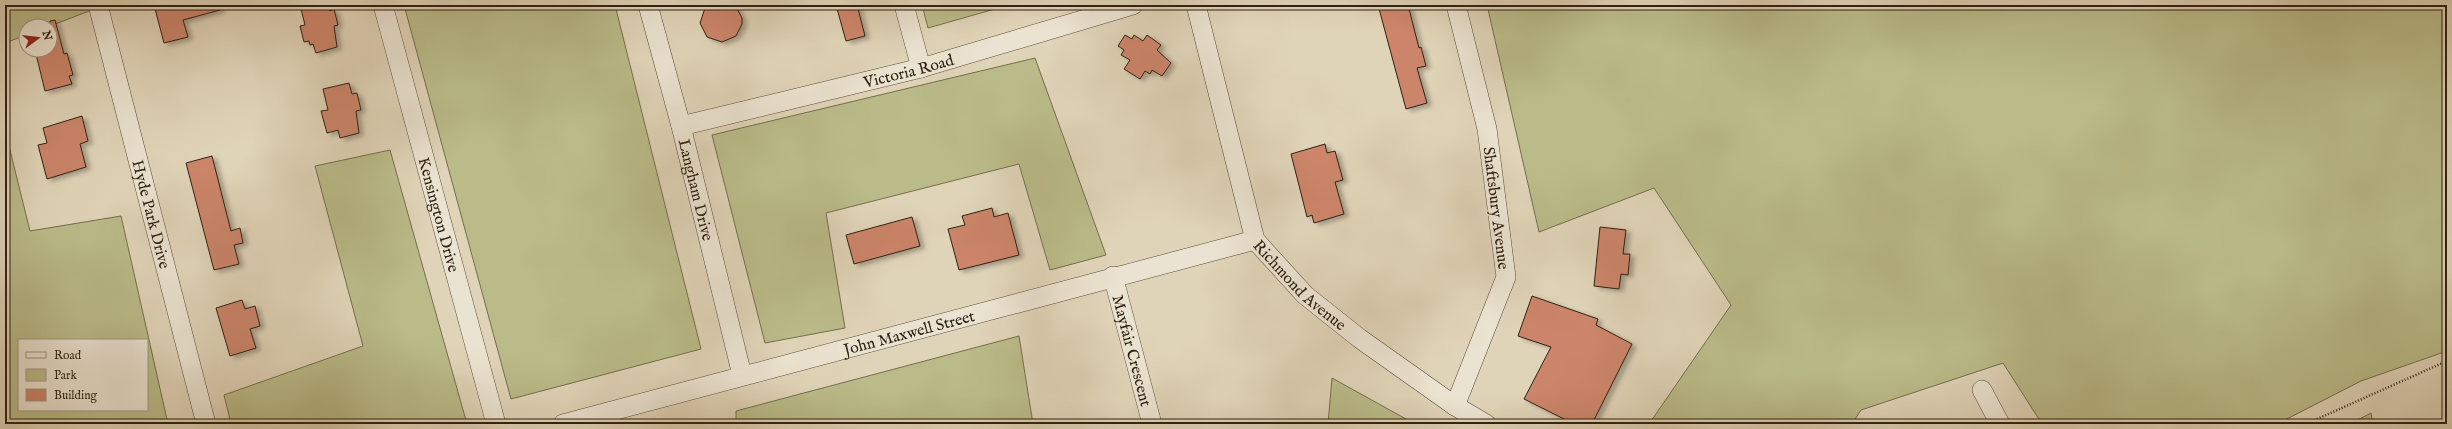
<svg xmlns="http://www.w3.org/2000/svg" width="2452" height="429" viewBox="0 0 2452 429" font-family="'IM FELL English',serif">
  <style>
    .green { fill: #babb89; stroke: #746e4e; fill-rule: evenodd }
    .building { fill: #cc856a; stroke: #2f2113; filter: url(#shadow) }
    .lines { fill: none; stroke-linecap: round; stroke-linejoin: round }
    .minor-casing { stroke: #5b4e3c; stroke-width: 20 }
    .path { stroke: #2f2113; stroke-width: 2.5; stroke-dasharray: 1 2; stroke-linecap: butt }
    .minor { stroke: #ebe3d1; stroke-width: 19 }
    .labels { text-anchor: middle; stroke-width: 3; stroke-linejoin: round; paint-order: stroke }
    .street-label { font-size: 16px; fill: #2f2113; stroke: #ebe3d1 }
  </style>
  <defs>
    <filter id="shadow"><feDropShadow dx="4.5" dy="2.5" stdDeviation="2" flood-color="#0004"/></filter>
  </defs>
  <rect width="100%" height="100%" fill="#e0d4b8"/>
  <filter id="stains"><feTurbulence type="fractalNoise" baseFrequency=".005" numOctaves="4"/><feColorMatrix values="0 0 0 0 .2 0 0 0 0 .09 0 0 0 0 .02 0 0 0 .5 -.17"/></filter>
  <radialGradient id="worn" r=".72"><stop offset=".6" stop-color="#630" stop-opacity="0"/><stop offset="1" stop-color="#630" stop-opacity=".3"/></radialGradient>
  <!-- green -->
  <path class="green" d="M5,5H105L50,26H26V35L5,43Z
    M404,5H615L701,349L511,399Z
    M922,5H1009L928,28Z
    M1487,5H2447V351L2361,381L2277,424H2042L2003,363L1861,410L1852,424H1649L1731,305L1654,188L1539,232Z
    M1035,58L1106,255L1050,270L1019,164L826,213L845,328L765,343L712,135Z
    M5,130L30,231L121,216L168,424H5ZM19,340H147V410H19Z
    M390,150L467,424H231L224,395L363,346L315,166Z
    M1019,336L1033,424H736V411Z
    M1332,378L1415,424H1328Z
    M2371,413L2373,424H2350Z"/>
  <!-- building -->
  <path class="building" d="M154,5H220V10L183,20L188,37L164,43Z
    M300,5H328L330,11L334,9L338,25L334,26L337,47L316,53L313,44L310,45L309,41L304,42L300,26L305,25Z
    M706,5H735L742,18V24L736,36L722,42L707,37L700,23Z
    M836,5H857L865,36L846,41Z
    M1378,5H1408L1419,48L1421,47L1426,66L1417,68L1427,103L1406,109Z
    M55,20L64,54L67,53L73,75L69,76L72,84L45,91L35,50H50V21Z
    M1125,35L1132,39L1134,35L1143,41L1147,35L1161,45L1157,50L1171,63L1162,76L1152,70L1150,74L1145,71L1140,79L1124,69L1130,60L1121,55L1124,50L1118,46Z
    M349,83L352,94L357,93L361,110L356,111L359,133L340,138L338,130L327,133L321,111L328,110L323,89Z
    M82,116L88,141L80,144L86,167L47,179L38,145L47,143L43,128Z
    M1325,144L1327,153L1335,151L1343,180L1335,182L1344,214L1314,223L1312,215L1307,217L1291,154Z
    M212,156L231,231L240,228L243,243L234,245L239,264L214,270L186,163Z
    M992,208L994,217L1008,213L1019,255L959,270L948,229L965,225L962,216Z
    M912,217L920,246L854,264L846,235Z
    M1600,227L1626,230L1623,254H1630L1628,275L1621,274L1619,289L1594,286Z
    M1532,296L1598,319L1596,325L1632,344L1592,424H1574L1524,399L1551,347L1518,336Z
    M242,300L245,309L255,306L260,326L250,329L256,348L230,356L216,308Z"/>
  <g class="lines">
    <defs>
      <g id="minor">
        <path id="s1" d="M98,5L206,424"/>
        <path id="s2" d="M383,5L496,424"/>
        <path id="s3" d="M648,5L681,126L742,375"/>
        <path d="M904,5L921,68"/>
        <path id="s4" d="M1196,5L1255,240L1305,295L1359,338L1455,406L1486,424"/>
        <path id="s5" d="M681,126L921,68L1133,5"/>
        <path id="s6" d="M1113,276L1152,424"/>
        <path d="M1982,390L2000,424"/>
        <path d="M1455,406L1506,277L1487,129L1456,5"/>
        <path id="s7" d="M563,424L1255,240"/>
      </g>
    </defs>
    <!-- minor casing -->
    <use href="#minor" class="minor-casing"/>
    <!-- path -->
    <path class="path" d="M2306,424L2447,361"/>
    <!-- minor -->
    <use href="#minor" class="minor"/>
  </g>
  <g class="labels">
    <!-- street labels -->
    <g class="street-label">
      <text dy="6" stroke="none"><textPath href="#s5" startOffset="234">Victoria Road</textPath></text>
      <text dy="6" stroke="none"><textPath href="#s3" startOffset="191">Langham Drive</textPath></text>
      <text transform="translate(1497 208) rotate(83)" y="6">Shaftsbury Avenue</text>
      <text dy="6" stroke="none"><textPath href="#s1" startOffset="216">Hyde Park Drive</textPath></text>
      <text dy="6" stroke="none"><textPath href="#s2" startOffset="217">Kensington Drive</textPath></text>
      <text dy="6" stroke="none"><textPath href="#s4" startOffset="306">Richmond Avenue</textPath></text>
      <text dy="6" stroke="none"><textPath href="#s7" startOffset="358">John Maxwell Street</textPath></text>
      <text dy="6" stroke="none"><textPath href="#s6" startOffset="77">Mayfair Crescent</textPath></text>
    </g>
  </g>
  <!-- margin -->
  <rect width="2452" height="429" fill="none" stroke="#e0d4b8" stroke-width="20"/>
  <rect x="6" y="6" width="2440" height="417" fill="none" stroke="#2f2113" stroke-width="2"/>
  <rect x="10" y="10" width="2432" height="409" fill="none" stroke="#2f2113"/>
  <!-- legend -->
  <rect x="18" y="339" width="130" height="72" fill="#ebe3d1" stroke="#a09585"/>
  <rect x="26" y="352" width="20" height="6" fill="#ebe3d1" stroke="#a09585"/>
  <text x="54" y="359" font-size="12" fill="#2f2113">Road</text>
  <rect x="26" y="369" width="20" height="12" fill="#babb89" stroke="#a09585"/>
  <text x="54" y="379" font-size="12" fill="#2f2113">Park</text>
  <rect x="26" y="389" width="20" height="12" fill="#cc856a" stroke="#a09585"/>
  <text x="54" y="399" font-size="12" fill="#2f2113">Building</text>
  <!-- north arrow -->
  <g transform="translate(38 38) rotate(75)"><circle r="19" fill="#ebe3d1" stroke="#a09585"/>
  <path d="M0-3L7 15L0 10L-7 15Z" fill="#8f2418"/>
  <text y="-6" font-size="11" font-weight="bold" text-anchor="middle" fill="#2f2113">N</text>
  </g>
  <rect width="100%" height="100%" filter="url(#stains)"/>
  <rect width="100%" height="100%" fill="url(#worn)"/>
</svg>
